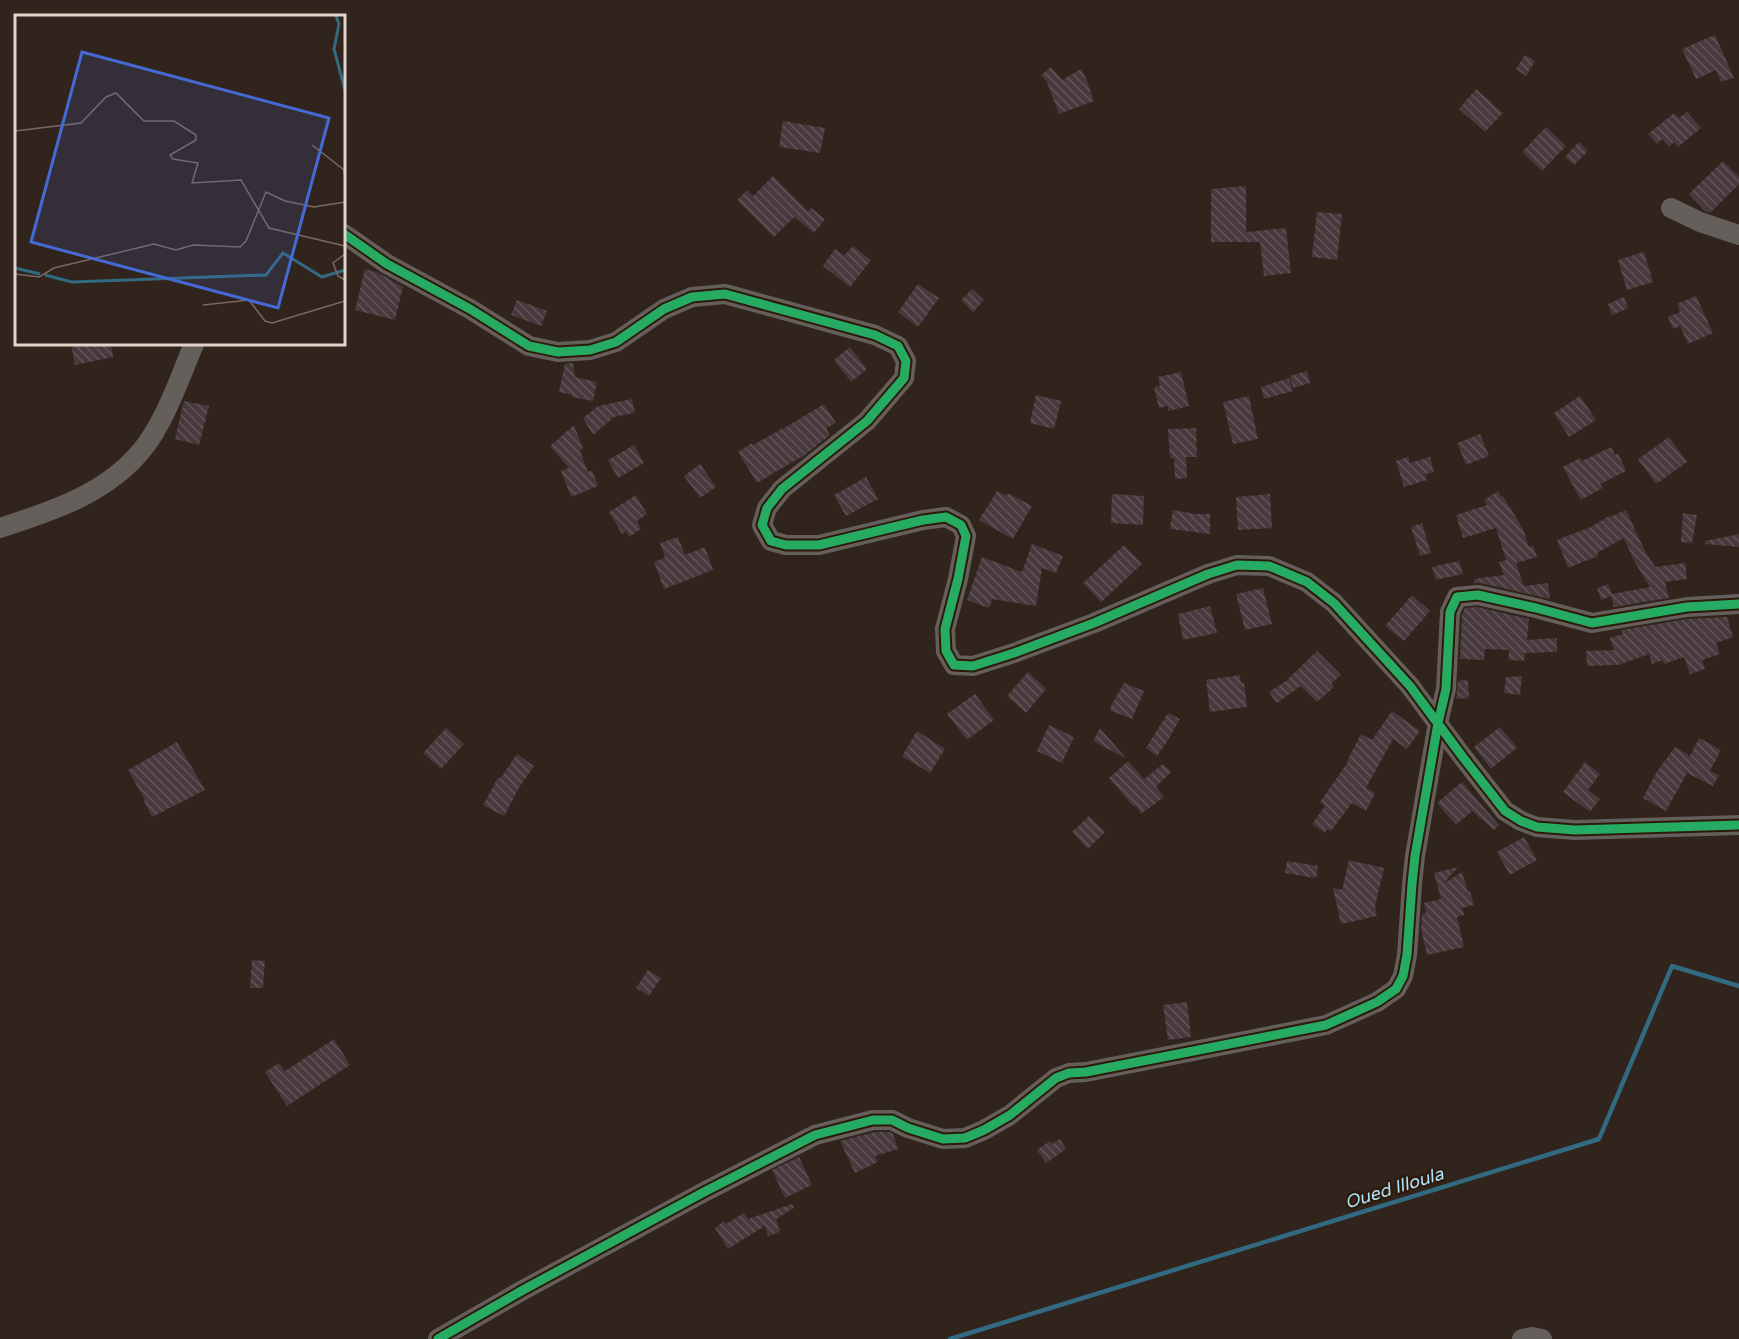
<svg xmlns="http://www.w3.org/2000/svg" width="1739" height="1339" viewBox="0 0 1739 1339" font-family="'Varela Round',sans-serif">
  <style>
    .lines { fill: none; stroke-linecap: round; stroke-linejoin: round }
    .stream { stroke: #316a81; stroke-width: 4.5 }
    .building { fill: url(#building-back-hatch) }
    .minor { stroke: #655f5c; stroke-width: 20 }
    .cycleway-casing { stroke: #2e190b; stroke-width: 13 }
    .cycleway { stroke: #26ab63; stroke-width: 9 }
    .labels { text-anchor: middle; stroke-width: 4.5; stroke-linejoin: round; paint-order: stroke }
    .water-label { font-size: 18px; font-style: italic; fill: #ade2fb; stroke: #2e190b }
    .inset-river { fill: none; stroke: #316a81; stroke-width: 3 }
    .inset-road { fill: none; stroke: #786a62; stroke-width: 1.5 }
    .view { fill: #4569d5; fill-opacity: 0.15; stroke: #4569d5; stroke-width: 3 }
    .inset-edge { fill: none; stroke: #e3d4cb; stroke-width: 3 }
  </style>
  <defs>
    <pattern id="building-back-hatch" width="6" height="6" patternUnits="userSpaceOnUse" patternTransform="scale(1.5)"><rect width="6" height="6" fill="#47393d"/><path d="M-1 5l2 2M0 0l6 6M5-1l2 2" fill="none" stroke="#615558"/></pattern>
  </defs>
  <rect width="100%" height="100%" fill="#31241c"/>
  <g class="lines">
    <!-- stream -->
    <path class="stream" d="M950,1339L1599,1139L1672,966L1739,986"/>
  </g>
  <!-- building -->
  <path class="building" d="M1715,35L1734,78L1721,82L1716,70L1696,79L1682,49Z
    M1525,55L1535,61L1526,76L1516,69Z
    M1051,67L1062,80L1081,69L1086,78L1094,101L1059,114L1047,82L1041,75Z
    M1476,89L1503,113L1485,132L1459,109Z
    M1687,112L1701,128L1678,147L1674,142L1669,147L1662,139L1657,144L1648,134L1674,113L1679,118Z
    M783,121L825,128L820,153L779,147Z
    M1546,127L1566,146L1542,171L1522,152Z
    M1579,142L1588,151L1574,165L1565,157Z
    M1723,161L1739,177V184L1710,213L1705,211L1689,194Z
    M773,176L808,211L811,208L825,219L814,233L794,217L774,237L737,200L747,190L753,196Z
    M1246,186V232L1286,228L1291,273L1264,276L1260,242H1211V189Z
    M1317,212L1342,214L1337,260L1312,257Z
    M853,246L871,260L850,287L823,266L835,249L844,256Z
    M1644,252L1653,282L1627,290L1618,260Z
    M365,269L379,273L403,287L395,320L355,310Z
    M918,284L939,298L918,327L898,312Z
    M972,289L984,300L973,312L961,300Z
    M1696,296L1713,333L1688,344L1680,326L1673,329L1668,317L1680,312L1677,304Z
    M1624,297L1628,308L1612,315L1608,304Z
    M517,300L547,311L541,326L511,315Z
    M71,344H111L113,357L75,365Z
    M850,347L867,369L851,382L834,360Z
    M573,363L575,377L597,382L593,401L572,397V395L559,392L565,364Z
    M1307,371L1310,383L1293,388L1290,376Z
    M1181,372L1189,406L1168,411V406L1159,408L1154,387L1160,386L1158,377Z
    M1289,378L1293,391L1264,399L1261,387Z
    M1036,395L1061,401L1054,429L1030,423Z
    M1249,396L1258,439L1233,444L1223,402Z
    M1580,396L1596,420L1569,437L1554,413Z
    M632,399L635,413L614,417L593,435L583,418L598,406Z
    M184,401L209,406L199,445L175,439Z
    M824,404L836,423L826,428L830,435L801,458V457L757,483L738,452L752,443L753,445L783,428V429Z
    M574,425L583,448L580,451L588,472L592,470L598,486L571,497L561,471L569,468L550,446Z
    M1196,428L1197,457H1186L1187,478L1175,479L1174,458H1170L1168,429Z
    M1480,434L1489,456L1466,465L1457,443Z
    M1669,437L1687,462L1656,484L1638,459Z
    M634,445L644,463L618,478L608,460Z
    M1611,447L1615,455L1618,453L1626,471L1600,484L1603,488L1581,500L1563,467L1580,458L1582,461Z
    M1408,457L1410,463L1430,457L1434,472L1425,474L1427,480L1404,487L1396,461Z
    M700,464L716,487L700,498L684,476Z
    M866,477L878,499L846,516L834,495Z
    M997,491L1007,496L1008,493L1032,506L1013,539L979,520Z
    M1498,491L1501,497L1503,496L1523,529L1529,547L1533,546L1537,557L1516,563L1524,586L1548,583L1550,599L1481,583H1474V579L1504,575L1499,562L1506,560L1496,528L1463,538L1456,515L1487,505L1484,500Z
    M1112,494L1144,496L1143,525L1111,523Z
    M1270,494L1272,528L1238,530L1236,497Z
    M636,495L647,514L637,521L641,529L629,537L626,531L622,534L609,512Z
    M1173,510L1195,514H1210V534L1170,529Z
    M1626,510L1644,549L1655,567L1685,563L1687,579L1665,582L1669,598L1614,607L1611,596L1601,600L1597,588L1608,584L1612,594L1650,587L1634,561L1624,538L1597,553L1598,556L1568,568L1557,540L1591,527L1609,516L1610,517Z
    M1683,513L1697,515L1692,543L1681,542Z
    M1422,523L1431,553L1420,556L1411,527Z
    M1739,534V547L1705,544V541Z
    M678,537L685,555L705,547L713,570L664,589L654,562L665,558L660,543Z
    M1032,544L1063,556L1056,573L1042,568L1036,606L992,599L989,608L967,600L982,557L1022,572Z
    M1124,545L1142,564L1101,602L1083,583Z
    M1459,561L1463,574L1436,580L1432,567Z
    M1263,588L1272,624L1245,630L1236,594Z
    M1412,595L1430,611L1404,641L1385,626Z
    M1210,606L1217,633L1183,640L1178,614Z
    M1477,607L1529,619L1527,640L1557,638V652L1525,653L1524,661L1508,660L1509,650L1485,649L1484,660L1460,659L1462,615L1465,608Z
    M1727,617L1733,637L1716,643L1720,654L1702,660L1705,669L1690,674L1684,657L1664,664L1663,660L1652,664L1649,654L1618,665L1587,666L1586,651L1614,650L1610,638L1623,634L1621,630L1688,619Z
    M1317,651L1341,675L1331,684L1334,687L1317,702L1301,686L1277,703L1269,692L1286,681Z
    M1028,672L1046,689L1026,713L1007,696Z
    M1240,675L1241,683H1244L1247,707L1210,712L1206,680Z
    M1522,676L1520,695L1504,693L1506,677Z
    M1468,680L1469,698L1456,699L1458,681Z
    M1124,683L1144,691L1132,719L1111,711V706Z
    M975,694L994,720L967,740L947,714Z
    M1392,711L1420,731L1407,749L1393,739L1366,788L1375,793L1366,811L1352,803L1331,831L1327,829L1325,833L1312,824L1325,806L1320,802L1348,762L1347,761L1361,734L1372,740Z
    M1168,713L1180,719L1168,740L1157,756L1146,748Z
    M1049,725L1074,737L1062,763L1037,751Z
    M1500,727L1517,748L1491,769L1474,747Z
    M446,728L464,744L441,769L423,753Z
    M1100,728L1125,757V758L1093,741Z
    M917,731L945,749L930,773L902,756Z
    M1699,738L1721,750L1710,771L1719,775L1713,786L1687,773L1666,811L1643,798L1656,773L1675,747L1690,756Z
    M177,742L205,790L152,817L144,801L145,800L128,770Z
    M517,754L534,766L520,786L504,816L483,805L498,778L500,779Z
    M1128,761L1144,779L1163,764L1171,772L1156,787L1164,797L1141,814L1136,806L1134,807L1109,778Z
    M1585,762L1600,774L1588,790L1600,799L1590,812L1563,792Z
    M1462,782L1499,825L1494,830L1472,811L1456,825L1437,803Z
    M1089,816L1105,832L1088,849L1072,832Z
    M1524,837L1537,860L1510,875L1497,852Z
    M1349,860L1384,868L1375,906L1377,916L1341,924L1333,888L1342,890Z
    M1287,861L1318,866L1316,878L1285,873Z
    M1458,867L1444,883L1462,872L1468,892L1470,891L1474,905L1462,908L1464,915L1457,917L1464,947L1427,955L1421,929L1422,914L1426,913L1424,903L1441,899L1434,873Z
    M252,960L265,961L263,988H250Z
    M648,970L661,978L649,996L636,988Z
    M1187,1002L1191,1037L1168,1040L1163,1005Z
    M334,1039L350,1065L287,1106L265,1072L279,1063L285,1071Z
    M875,1132H889L893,1134L898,1149L875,1156L878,1162L855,1173L840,1141Z
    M1060,1139L1066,1149L1046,1163L1037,1150L1050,1141L1052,1144Z
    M799,1157L812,1185L785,1198L772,1170Z
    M792,1204L794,1208L776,1219L780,1232L768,1236L765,1226L728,1249L715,1228L724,1221L726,1224L744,1213L748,1219Z"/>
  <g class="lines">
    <!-- minor -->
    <path class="minor" d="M1671,208L1700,222L1739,235
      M344,234L387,264L470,309L529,346L558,352L590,350L616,342L664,309L692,297L725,294L875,335L898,346L906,361L904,378L867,421L782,489L767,508L762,525L771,541L786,545H819L923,520L946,517L961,525L966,536L958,579L945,629L946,651L954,665L973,666L1014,653L1094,623L1208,574L1237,565L1269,566L1307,582L1334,603L1410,686L1462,756L1505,811L1521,821L1537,827L1575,830L1739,825
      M0,528C52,511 106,494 142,450C165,422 180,377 194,344
      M438,1339L523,1290L704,1192L815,1135L873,1120H892L908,1128L943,1139L965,1138L984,1130L1010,1115L1056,1078L1069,1073L1086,1072L1326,1025L1377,1002L1396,989L1403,976L1407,955L1412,884L1415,856L1438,723L1446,689L1450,612L1457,597L1478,595L1536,608L1592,623L1687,607L1739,604
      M1522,1339L1532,1337L1542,1339"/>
    <defs>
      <path id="cycleway" d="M344,234L387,264L470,309L529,346L558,352L590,350L616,342L664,309L692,297L725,294L875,335L898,346L906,361L904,378L867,421L782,489L767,508L762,525L771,541L786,545H819L923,520L946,517L961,525L966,536L958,579L945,629L946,651L954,665L973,666L1014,653L1094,623L1208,574L1237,565L1269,566L1307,582L1334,603L1410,686L1462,756L1505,811L1521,821L1537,827L1575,830L1739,825
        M438,1339L523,1290L704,1192L815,1135L873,1120H892L908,1128L943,1139L965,1138L984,1130L1010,1115L1056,1078L1069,1073L1086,1072L1326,1025L1377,1002L1396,989L1403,976L1407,955L1412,884L1415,856L1438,723L1446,689L1450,612L1457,597L1478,595L1536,608L1592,623L1687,607L1739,604"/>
    </defs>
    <!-- cycleway casing -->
    <use href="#cycleway" class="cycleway-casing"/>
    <!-- cycleway -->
    <use href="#cycleway" class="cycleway"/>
  </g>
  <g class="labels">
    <!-- water labels -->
    <g class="water-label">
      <text transform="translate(1394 1188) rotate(-17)" y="6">Oued Illoula</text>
    </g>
  </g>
  <!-- overview -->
  <g transform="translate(15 15)">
    <rect width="330" height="330" fill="#31241c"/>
    <path class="inset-river" d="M321,1L324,9L319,34L330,75M0,253L25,259M30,260L57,267L251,260L268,238L307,262L330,255"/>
    <path class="inset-road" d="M0,116L66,108L91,82L101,78L129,106H159L181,120V125L155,140L158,144L183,148L177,168L226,165L254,213L330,231M297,130L329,155L330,165M330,239L318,248L323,261L330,265M0,259L24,262L39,253L139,229L161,235L178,230L225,232L231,226L251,177L270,186L299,192L330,187M188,290L234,285L250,306L257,308L330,286"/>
    <path class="view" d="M67,37L314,103L263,293L16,227Z"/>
    <rect width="330" height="330" class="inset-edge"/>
  </g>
</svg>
